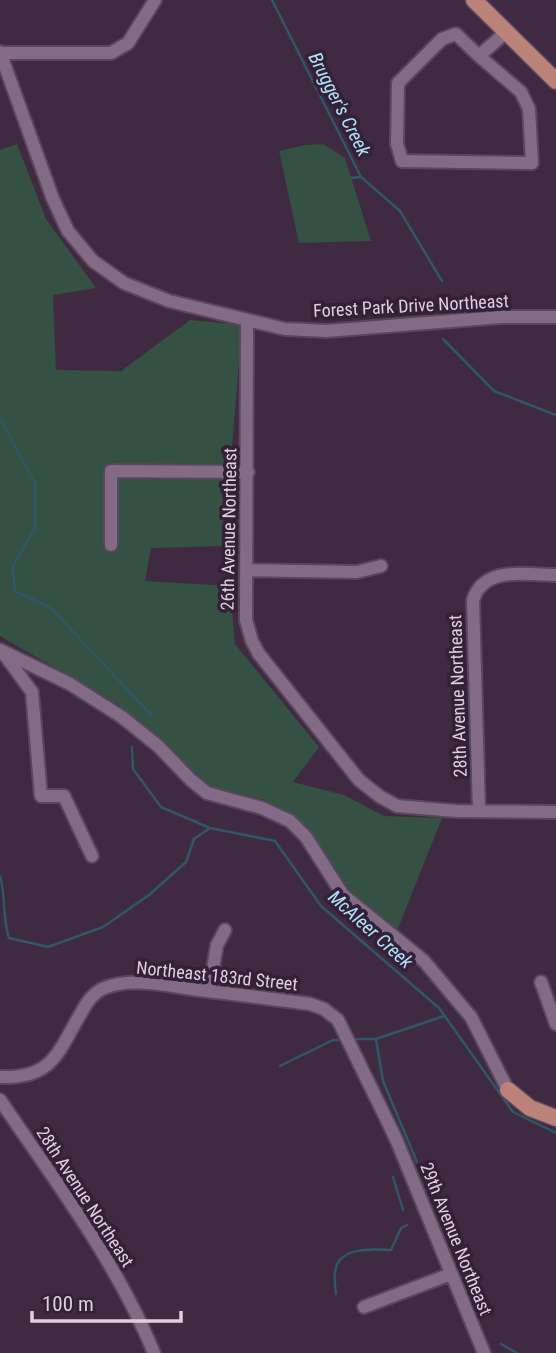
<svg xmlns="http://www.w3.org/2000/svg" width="556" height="1353" viewBox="0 0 556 1353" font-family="'Roboto Condensed',sans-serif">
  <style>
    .green { fill: #345143 }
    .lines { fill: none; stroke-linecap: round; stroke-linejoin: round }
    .stream { stroke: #2f5768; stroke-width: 2.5 }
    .minor-casing { stroke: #59475b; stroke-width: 16 }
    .major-casing { stroke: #59475b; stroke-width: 19 }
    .minor { stroke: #836b86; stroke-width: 12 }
    .major { stroke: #ba8279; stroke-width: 16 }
    .labels { text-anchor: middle; stroke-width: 7; stroke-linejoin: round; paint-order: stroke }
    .street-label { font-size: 18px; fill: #ded0df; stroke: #342037 }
    .water-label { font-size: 19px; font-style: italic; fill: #ace4fc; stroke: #342037 }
  </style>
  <rect width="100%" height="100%" fill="#3f2a41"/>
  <!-- green -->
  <path class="green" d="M17,144L46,219L96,288L53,295L56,370L121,371L190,320L242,325L224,546L151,548L145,581L230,586L235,644L319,747L293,782L344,795L384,816L442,818L397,931L343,886L308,827L265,800L209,786L167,746L120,706L0,636V150Z
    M323,144L345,158L371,241L299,243L279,151L306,145Z"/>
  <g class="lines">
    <!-- stream -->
    <path class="stream" d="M272,0L361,177L400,211L442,281
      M352,178L361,177
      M443,339L494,391L556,415
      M0,419L35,483V528L13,566L15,591L51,608L152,716
      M132,747L133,769L161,807L210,828L275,841L321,906L439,1008L513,1112L556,1133
      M0,876C6,896 2,917 9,938L48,947L103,927L149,895L186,862L194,839L210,828
      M357,1039H376L444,1016
      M376,1039L383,1081L417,1162
      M280,1066L333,1040H338
      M393,1177L403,1210
      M336,1294C335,1287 334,1279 335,1272C338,1246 373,1249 391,1250L401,1228L407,1225
      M501,1344L517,1353"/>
    <defs>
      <path id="minor" d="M0,52L53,199L68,231L93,261L124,283L169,301L285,329L326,331L501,317H556
        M1,53H111L128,43L155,0
        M479,56L521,92L529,109L532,163L402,161L397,144L398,83L442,39L456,34L479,56L506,32
        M247,321L246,620L252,641L259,654L359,780L379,796L397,806L456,811L556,812
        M111,545V471L248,472
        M246,570L357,572L381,566
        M0,650L70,684L122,717L158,746L191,780L207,793L262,808L290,821L306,837L343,895L424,961L471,1017L508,1090
        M4,654L32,692L41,796H64L92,856
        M479,811L473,600C484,565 527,575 556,575
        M541,982L556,1024
        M209,991L217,945L225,930
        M0,1077C53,1079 58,1052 81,1013C86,1003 92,994 102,989C131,976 168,986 198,990C235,994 273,999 310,1004L324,1009L338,1020L396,1139L484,1353
        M0,1100C56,1182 116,1261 154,1353
        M364,1307L451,1274"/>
      <path id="major" d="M474,0L556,81
        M508,1090L530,1108L556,1118"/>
    </defs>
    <!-- minor casing -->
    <use href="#minor" class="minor-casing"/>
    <!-- major casing -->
    <use href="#major" class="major-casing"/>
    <!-- minor -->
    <use href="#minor" class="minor"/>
    <!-- major -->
    <use href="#major" class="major"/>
  </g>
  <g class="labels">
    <!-- street labels -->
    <g class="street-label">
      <text transform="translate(411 306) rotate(-3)" y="6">Forest Park Drive Northeast</text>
      <text transform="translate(229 529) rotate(-89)" y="6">26th Avenue Northeast</text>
      <text transform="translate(458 696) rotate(-92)" y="6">28th Avenue Northeast</text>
      <text transform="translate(217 976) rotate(6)" y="6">Northeast 183rd Street</text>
      <text transform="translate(85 1197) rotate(57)" y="6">28th Avenue Northeast</text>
      <text transform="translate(456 1239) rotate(68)" y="6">29th Avenue Northeast</text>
    </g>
    <!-- water labels -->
    <g class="water-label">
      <text transform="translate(340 104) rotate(63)" y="7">Brugger's Creek</text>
      <text transform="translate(371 929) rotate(42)" y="7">McAleer Creek</text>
    </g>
  </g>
  <!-- scale -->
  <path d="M32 1311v10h149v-10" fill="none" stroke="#ded0df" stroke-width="3.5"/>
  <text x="42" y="1311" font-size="21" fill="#ded0df" stroke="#342037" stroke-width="5" paint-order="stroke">100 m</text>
</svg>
